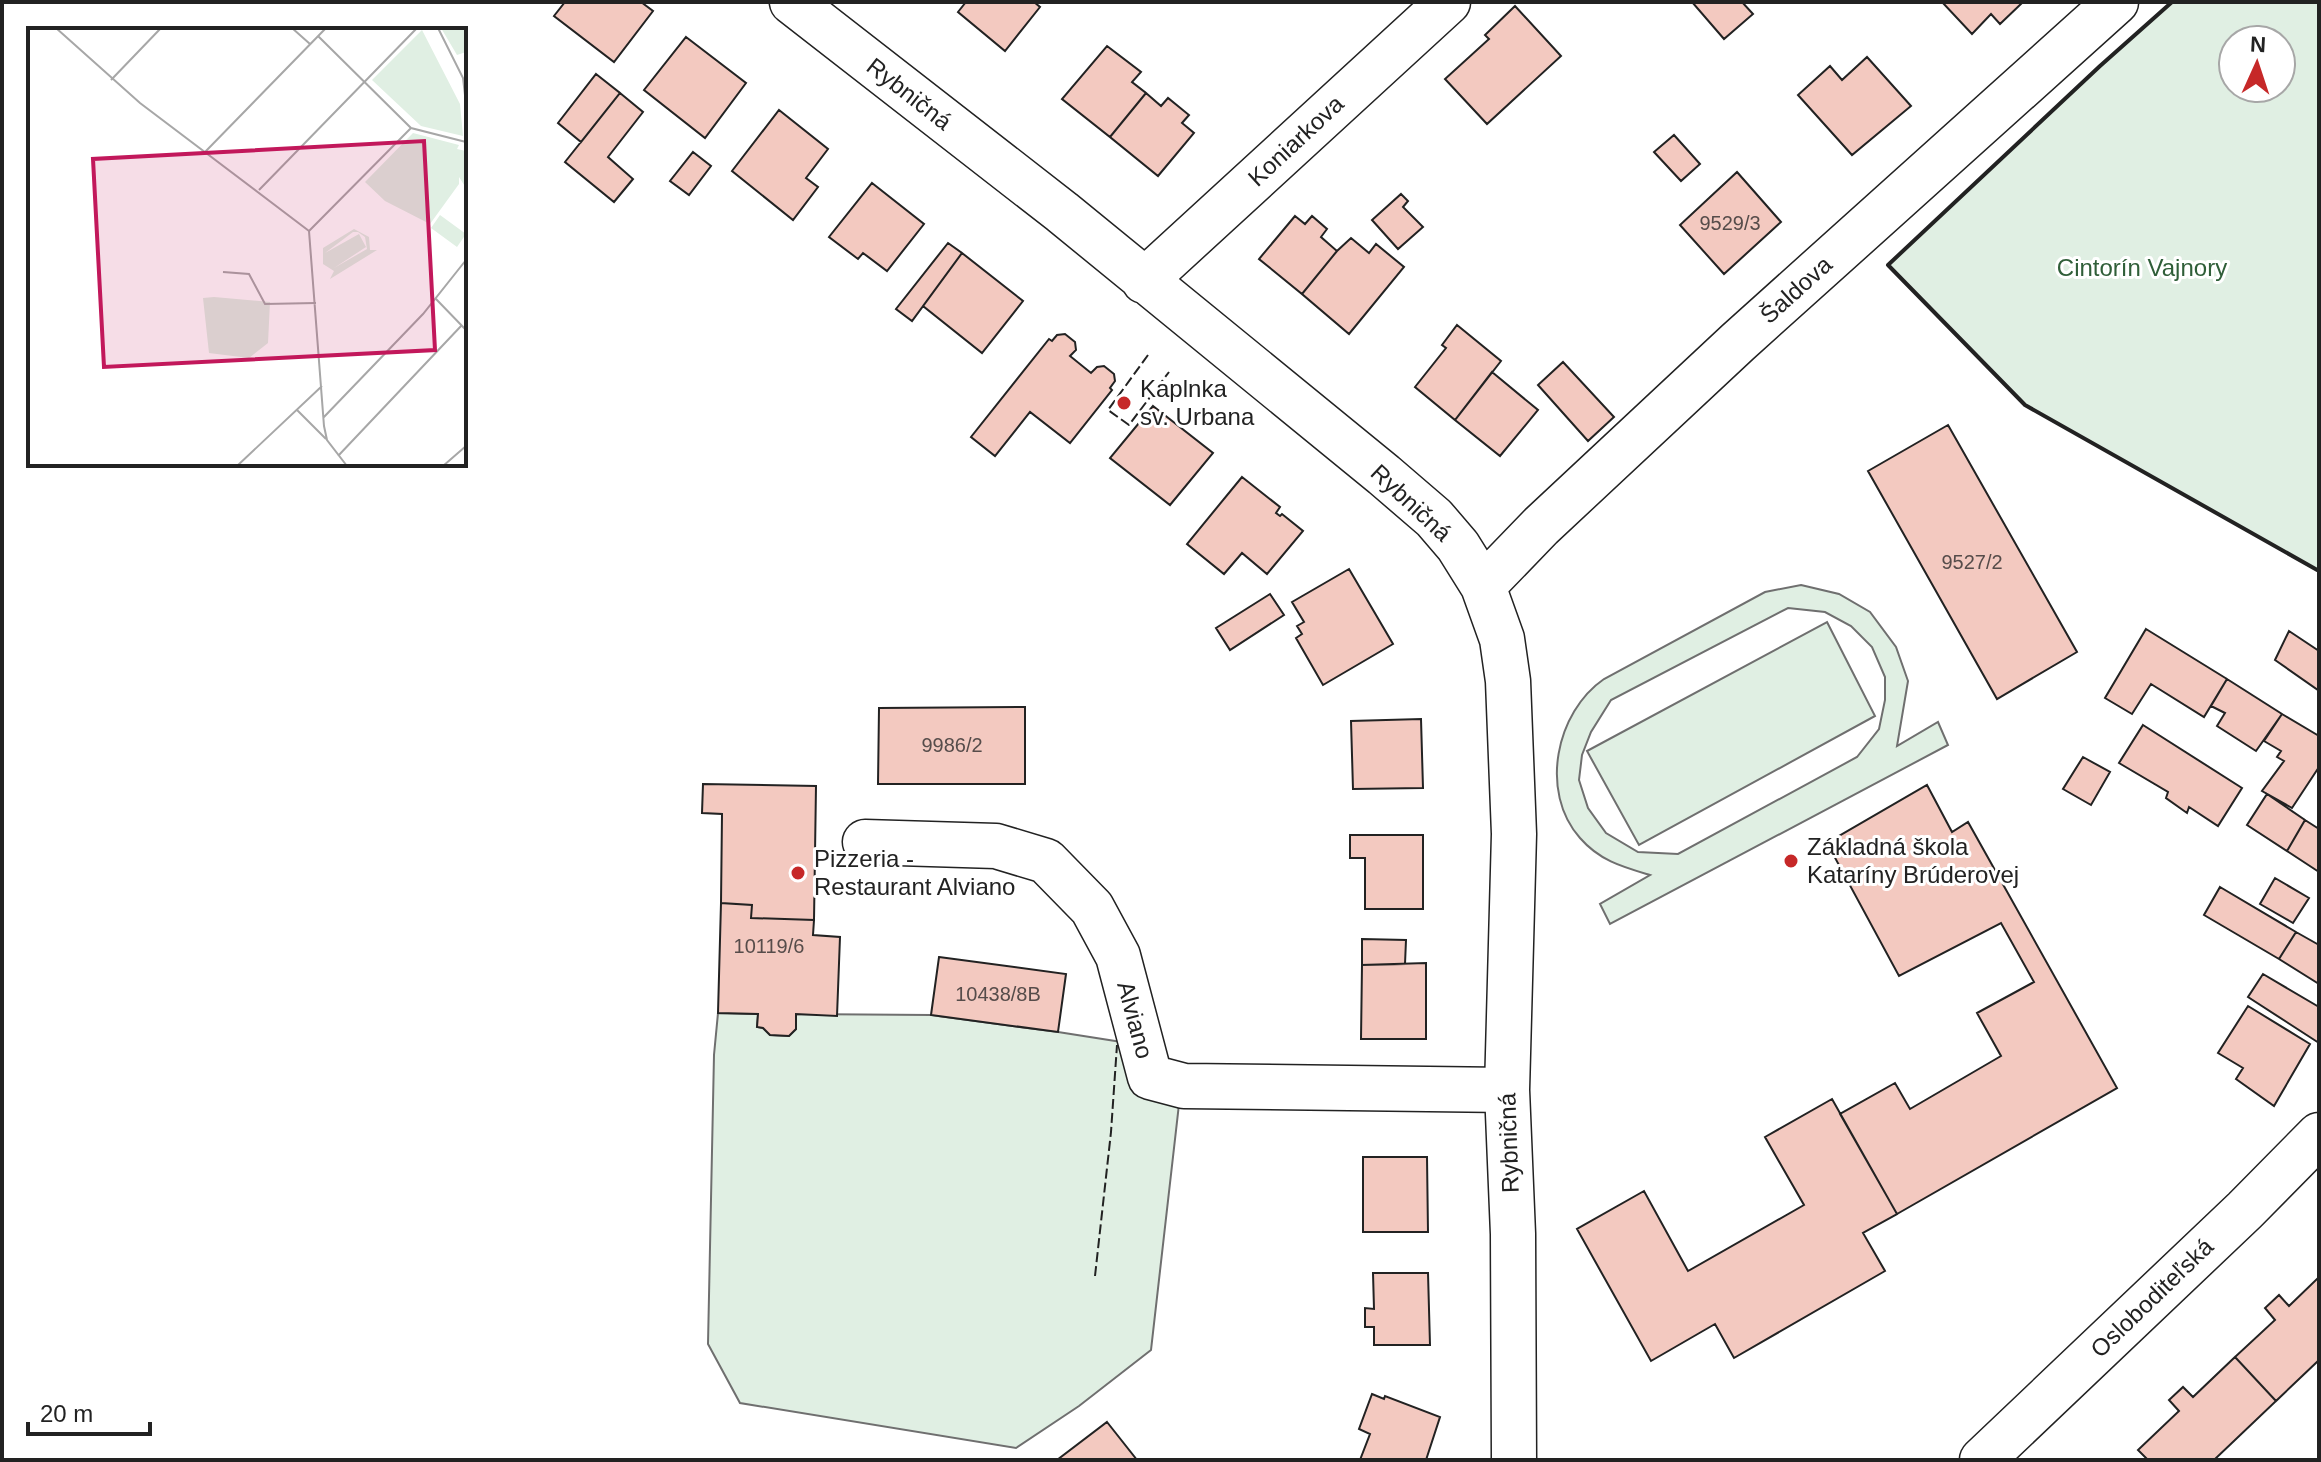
<svg xmlns="http://www.w3.org/2000/svg" width="2321" height="1462" viewBox="0 0 2321 1462" font-family="Helvetica,sans-serif">
  <style>
    .green { fill: #e0efe3; stroke: #6f6f6f; stroke-width: 2; fill-rule: evenodd }
    .building { fill: #f3c9c0; stroke: #222; stroke-width: 2 }
    .lines { fill: none; stroke-linecap: round; stroke-linejoin: round }
    .minor-casing { stroke: #222; stroke-width: 47 }
    .minor { stroke: #fff; stroke-width: 44 }
    .fence { stroke: #222; stroke-width: 2; stroke-dasharray: 10 4; stroke-linecap: butt }
    .wall { stroke: #222; stroke-width: 4 }
    .poi-dot { fill: #c62828; stroke: #fff; stroke-width: 3 }
    .labels { text-anchor: middle; stroke-width: 6; stroke-linejoin: round; paint-order: stroke }
    .number-label { font-size: 20px; fill: #564c4a }
    .street-label { font-size: 24px; fill: #222; stroke: #fff }
    .park-label { font-size: 24px; fill: #2f5e38; stroke: #fff }
    .poi-label { font-size: 24px; fill: #222; stroke: #fff; text-anchor: start }
    .inset-road { fill: none; stroke: #a7a7a7; stroke-width: 2 }
    .view { fill: #c2185b; fill-opacity: 0.15; stroke: #c2185b; stroke-width: 4 }
    .inset-edge { fill: none; stroke: #222; stroke-width: 4 }
  </style>
  <rect width="100%" height="100%" fill="#fff"/>
  <!-- green -->
  <path class="green" d="M2172,2H2319V571L2025,405L1888,265L2100,66ZM2233,40H2281V88H2233Z
    M1801,585L1839,594L1870,612L1896,647L1908,681L1897,746L1938,722L1948,745L1610,924L1600,904L1650,875C1623,867 1600,861 1580,838C1539,792 1556,712 1604,679L1765,592ZM1788,608L1825,612L1851,626L1872,647L1885,677V700L1879,729L1857,757L1678,854L1638,852L1606,833L1588,808L1579,780L1582,755L1591,732L1611,700Z
    M1827,622L1875,716L1639,845L1587,751Z
    M718,1013L758,1014L757,1027L763,1028L770,1035L789,1036L796,1029V1014L931,1015L1058,1032L1147,1046L1183,1069L1151,1350L1079,1406L1016,1448L740,1403L708,1344L714,1055Z"/>
  <!-- building -->
  <path class="building" d="M565,2H641L653,11L614,62L554,16Z
    M966,2H1034L1040,7L1005,51L958,12Z
    M1692,2H1742L1753,14L1724,39Z
    M1942,2H2023L2000,24L1991,14L1972,34Z
    M1515,6L1561,56L1487,124L1445,79L1489,39L1485,35Z
    M686,37L746,83L705,138L644,90Z
    M1107,46L1141,72L1132,82L1146,93L1110,137L1062,99Z
    M1867,57L1911,106L1852,155L1798,95L1830,66L1842,80Z
    M596,74L620,93L581,142L558,123Z
    M620,93L643,112L608,157L633,179L614,202L565,162Z
    M1146,93L1161,106L1168,98L1189,115L1182,123L1194,133L1158,176L1110,137Z
    M779,110L828,149L806,178L818,187L793,220L732,171Z
    M1674,135L1700,164L1681,181L1654,152Z
    M693,152L711,166L689,195L670,181Z
    M1737,172L1781,222L1724,274L1680,225Z
    M872,183L924,224L887,271L863,253L858,259L829,237Z
    M1401,194L1408,201L1403,207L1423,227L1398,249L1372,220Z
    M1295,216L1305,224L1312,216L1327,229L1321,237L1337,251L1302,294L1259,259Z
    M1351,238L1369,253L1376,244L1404,267L1349,334L1302,294L1337,251Z
    M948,243L962,253L912,321L896,309Z
    M962,253L1023,301L982,353L923,306Z
    M1457,325L1501,361L1455,420L1415,387L1446,348L1442,345Z
    M1065,334L1075,342L1076,350L1070,356L1091,373L1097,367L1104,366L1114,374L1115,381L1110,388L1112,390L1070,443L1030,412L995,456L971,437L1049,339L1052,341L1057,335Z
    M1563,362L1614,417L1588,441L1538,385Z
    M1492,372L1538,410L1500,456L1455,420Z
    M1153,406L1213,453L1170,505L1110,458Z
    M1948,425L2077,652L1997,699L1868,471Z
    M1242,477L1280,507L1276,513L1280,516L1282,514L1303,531L1267,574L1242,553L1224,574L1187,544Z
    M1349,569L1393,644L1323,685L1296,638L1302,634L1297,626L1304,622L1292,602Z
    M1270,594L1284,615L1230,650L1216,628Z
    M2146,629L2227,679L2204,717L2151,684L2132,714L2105,698Z
    M2289,631L2319,651L2318,690L2275,660Z
    M2227,679L2282,714L2256,751L2217,726L2225,713L2211,706Z
    M1025,707V784H878L879,708Z
    M2282,714L2319,736V767L2292,808L2262,791L2284,761L2277,757L2281,751L2264,741Z
    M1421,719L1423,788L1353,789L1351,721Z
    M2143,725L2242,788L2218,826L2189,807L2187,813L2166,798L2168,792L2119,763Z
    M2083,757L2110,772L2091,805L2063,789Z
    M703,784L816,786L814,920L751,918L752,905L721,903L722,814L702,813Z
    M1927,785L1952,832L1968,822L2117,1088L1897,1214L1840,1114L1895,1083L1910,1109L2001,1056L1977,1013L2034,982L2001,923L1899,976L1827,843Z
    M2267,794L2305,820L2287,851L2247,825Z
    M2305,820L2319,829V872L2287,851Z
    M1350,835H1423V909H1365V858H1350Z
    M2275,878L2309,898L2293,923L2260,904Z
    M2220,887L2296,932L2279,959L2204,915Z
    M721,903L752,905L751,918L814,920L813,935L840,937L837,1016L796,1014V1029L789,1036L770,1035L763,1028L757,1027L758,1014L718,1013Z
    M2296,932L2319,945V984L2279,959Z
    M1362,939L1406,940L1405,964L1362,965Z
    M939,957L1066,974L1058,1032L931,1015Z
    M1426,963V1039H1361L1362,965Z
    M2263,974L2319,1007V1043L2248,997Z
    M2248,1006L2310,1044L2274,1106L2236,1079L2243,1068L2218,1053Z
    M1832,1099L1897,1214L1863,1233L1885,1271L1734,1358L1715,1324L1651,1361L1577,1229L1644,1191L1688,1271L1804,1205L1765,1137Z
    M1363,1157H1427L1428,1232H1363Z
    M1373,1273H1428L1430,1345H1374V1327H1365V1308L1374,1309Z
    M2319,1277V1360L2276,1401L2235,1357L2275,1320L2265,1308L2279,1295L2289,1306Z
    M2235,1357L2276,1401L2214,1460H2148L2138,1450L2179,1411L2169,1400L2183,1387L2193,1397Z
    M1372,1394L1384,1399L1385,1396L1440,1417L1426,1460H1360L1370,1434L1359,1429Z
    M1107,1422L1137,1460H1057Z"/>
  <g class="lines">
    <defs>
      <path id="minor" d="M792,2L1062,212L1384,475L1434,518L1458,546L1483,586L1502,639L1508,681L1514,834L1507,1090L1513,1234L1514,1460
        M1144,281L1448,2
        M1483,586L1541,526L1738,342L2116,2
        M865,842L996,846L1046,861L1092,908L1118,956L1150,1077L1184,1086L1507,1090
        M1982,1460L2245,1210L2319,1135"/>
    </defs>
    <!-- minor casing -->
    <use href="#minor" class="minor-casing"/>
    <!-- minor -->
    <use href="#minor" class="minor"/>
    <!-- fence -->
    <path class="fence" d="M1148,355L1108,410L1129,425L1169,372
      M1095,1276L1111,1132L1117,1045"/>
    <!-- wall -->
    <path class="wall" d="M2172,2L2100,66L1888,265L2025,405L2319,571"/>
  </g>
  <!-- markers -->
  <g class="poi-dot">
    <circle cx="1124" cy="403" r="8"/>
    <circle cx="1791" cy="861" r="8"/>
    <circle cx="798" cy="873" r="8"/>
  </g>
  <g class="labels">
    <!-- number labels -->
    <g class="number-label">
      <text x="1730" y="230">9529/3</text>
      <text x="1972" y="569">9527/2</text>
      <text x="952" y="752">9986/2</text>
      <text x="769" y="953">10119/6</text>
      <text x="998" y="1001">10438/8B</text>
    </g>
    <!-- street labels -->
    <g class="street-label">
      <text transform="translate(909 94) rotate(38)" y="8">Rybničná</text>
      <text transform="translate(1296 141) rotate(-43)" y="8">Koniarkova</text>
      <text transform="translate(1796 290) rotate(-42)" y="8">Šaldova</text>
      <text transform="translate(1411 503) rotate(43)" y="8">Rybničná</text>
      <text transform="translate(1135 1020) rotate(75)" y="8">Alviano</text>
      <text transform="translate(1509 1143) rotate(-92)" y="8">Rybničná</text>
      <text transform="translate(2152 1298) rotate(-44)" y="8">Osloboditeľská</text>
    </g>
    <!-- park labels -->
    <g class="park-label">
      <text x="2142" y="276">Cintorín Vajnory</text>
    </g>
    <!-- poi labels -->
    <g class="poi-label">
      <text x="1140" y="397">Kaplnka<tspan x="1140" dy="28">sv. Urbana</tspan></text>
      <text x="1807" y="855">Základná škola<tspan x="1807" dy="28">Kataríny Brúderovej</tspan></text>
      <text x="814" y="867">Pizzeria -<tspan x="814" dy="28">Restaurant Alviano</tspan></text>
    </g>
  </g>
  <!-- overview -->
  <g transform="translate(28 28)">
    <rect width="438" height="438" fill="#fff"/>
    <path d="M413,0H438V24L429,27ZM394,2L432,76L435,108L393,98L344,52ZM385,105L431,117L429,121L438,123V160L431,149V156L402,196L357,173L337,154ZM412,187L438,206L429,219L403,200ZM326,201L341,209L342,222H349L302,251L306,243L295,236V220ZM325,204H330L337,209L339,221L306,240L338,219L331,206L297,225ZM186,269L242,274L240,315L221,330L181,325L175,270Z" fill="#e0efe3" fill-rule="evenodd"/>
    <path class="inset-road" d="M28,0L112,75L281,203L296,398L299,412L319,438M264,0L282,16M410,0L435,50L438,76M290,8L383,100L438,114M83,52L133,0M177,124L298,0M231,162L389,0M281,203L383,100M195,244L221,246L237,276L288,275M408,271L438,302M269,382L298,411M295,390L395,286L438,232M310,428L434,297M209,438L294,358M415,438L438,418"/>
    <path class="view" d="M396,113L407,322L76,339L65,131Z"/>
    <rect width="438" height="438" class="inset-edge"/>
  </g>
  <!-- border -->
  <rect width="2321" height="1462" fill="none" stroke="#222222" stroke-width="8"/>
  <!-- north arrow -->
  <g transform="translate(2257 64) rotate(3)"><circle r="38" fill="#ffffff" stroke="#a7a7a7" stroke-width="2"/>
  <path d="M0-6L14 30L0 20L-14 30Z" fill="#c62828"/>
  <text y="-12" font-size="22" font-weight="bold" text-anchor="middle" fill="#222222">N</text>
  </g>
  <!-- scale -->
  <path d="M28 1422v12h122v-12" fill="none" stroke="#222222" stroke-width="4"/>
  <text x="40" y="1422" font-size="24" fill="#222222" stroke="#ffffff" stroke-width="6" paint-order="stroke">20 m</text>
</svg>
